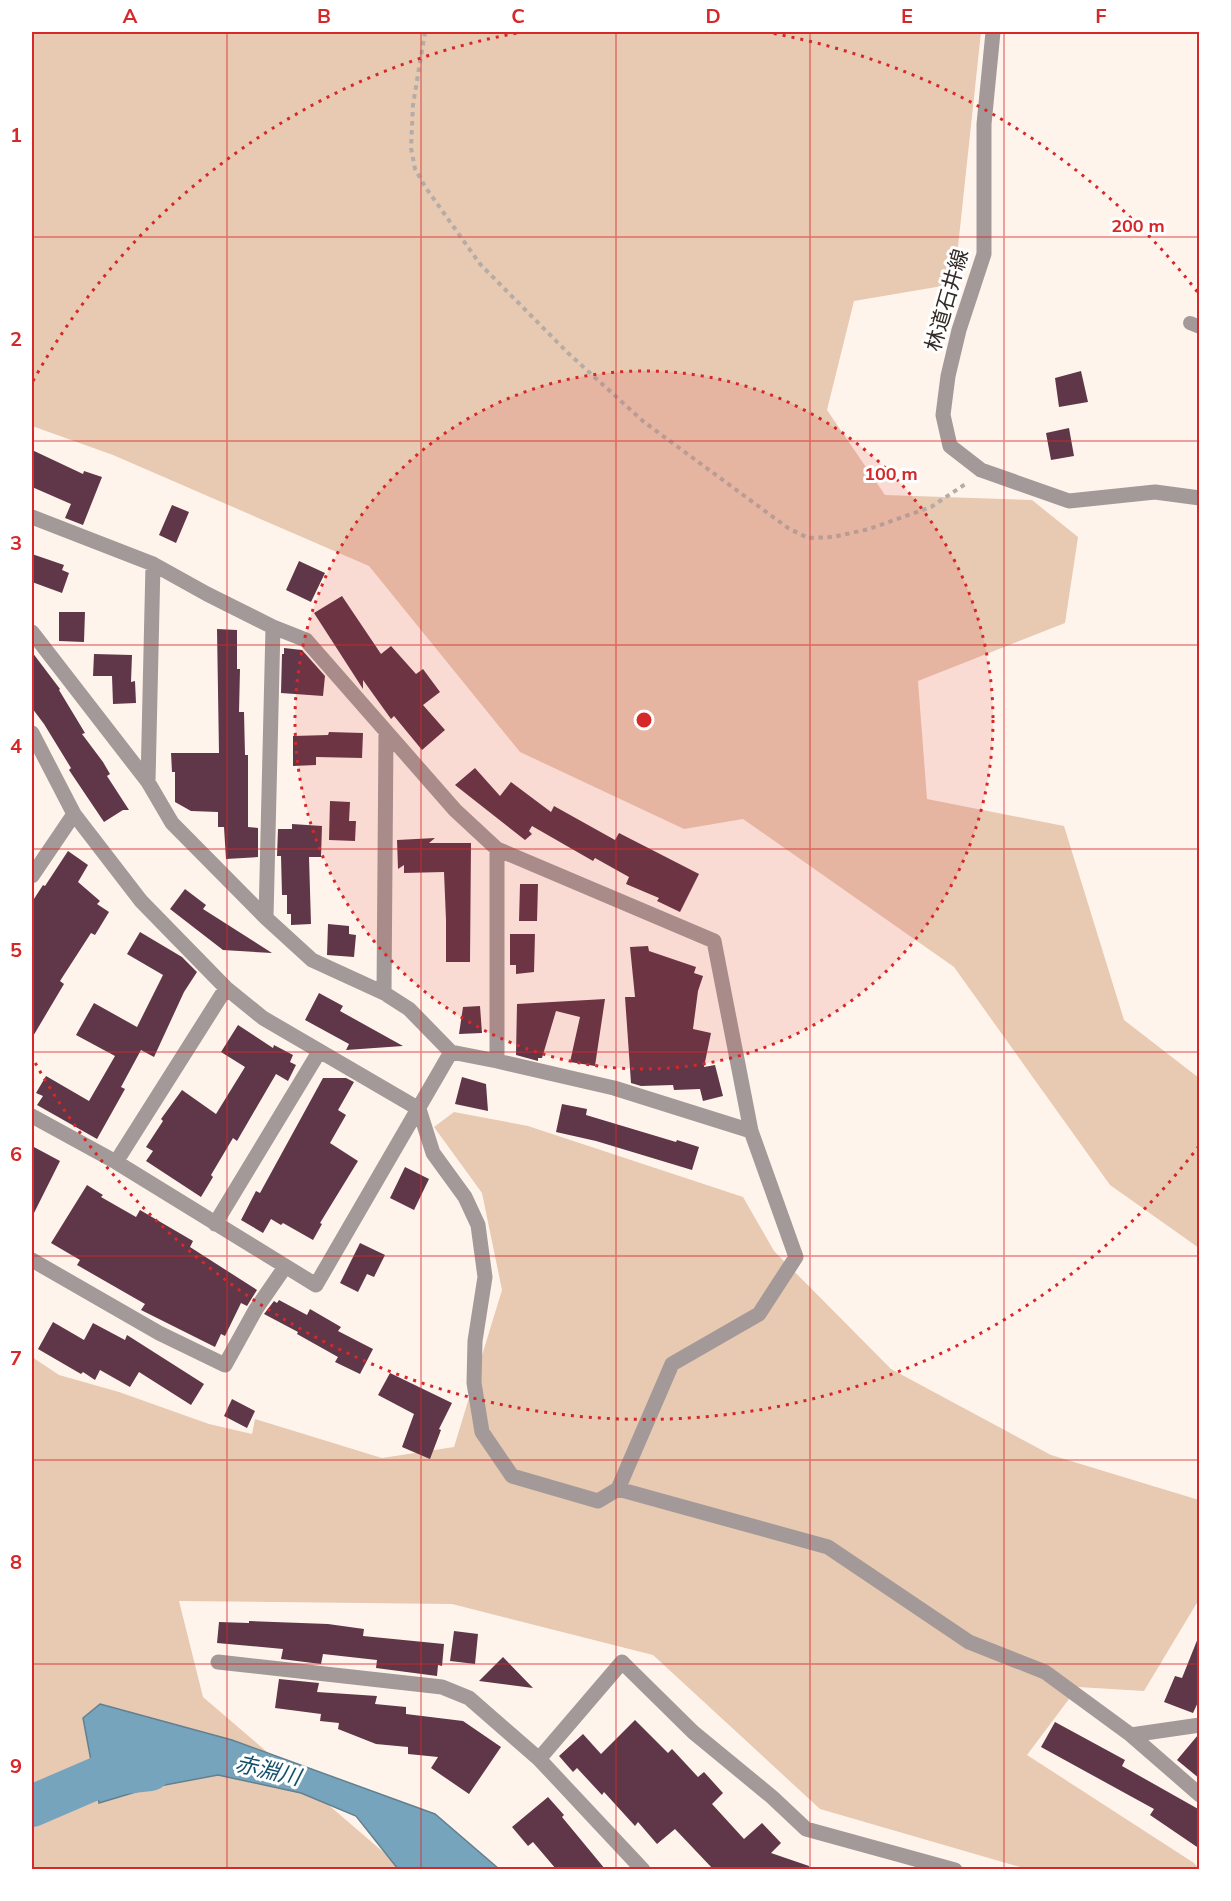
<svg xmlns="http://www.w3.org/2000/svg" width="1231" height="1901" viewBox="0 0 1231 1901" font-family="Mulish,'Noto Sans JP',sans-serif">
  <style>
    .green { fill: #e8c9b2 }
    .water { fill: #76a4bd; stroke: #628090; stroke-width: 1.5 }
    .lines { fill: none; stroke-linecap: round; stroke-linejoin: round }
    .river { stroke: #76a4bd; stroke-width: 42 }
    .building { fill: #5f3748 }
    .path { stroke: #b5aca5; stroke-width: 4; stroke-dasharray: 4.5 4.5; stroke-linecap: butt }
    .lane { stroke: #a39998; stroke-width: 14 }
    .street { stroke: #a39998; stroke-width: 15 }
    .grid { fill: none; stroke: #d62828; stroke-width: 1.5; stroke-opacity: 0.55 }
    .ring { fill: none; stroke: #d62828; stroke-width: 3; stroke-dasharray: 3 6 }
    .labels { text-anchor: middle; stroke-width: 6; stroke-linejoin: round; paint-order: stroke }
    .street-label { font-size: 21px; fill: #322b26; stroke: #fff }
    .water-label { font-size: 22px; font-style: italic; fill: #16516b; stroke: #fff }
    .centre { fill: #d62828; stroke: #fff; stroke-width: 3 }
    .ring-label { font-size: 18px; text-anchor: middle; font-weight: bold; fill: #d62828; stroke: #fff; stroke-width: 6; stroke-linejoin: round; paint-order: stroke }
    .neatline { fill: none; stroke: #d62828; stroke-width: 2 }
    .grid-label { font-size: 20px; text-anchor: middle; font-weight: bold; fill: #d62828 }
  </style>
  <rect width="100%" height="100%" fill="#fff4ec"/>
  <!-- green -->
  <path class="green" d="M32,32H981L954,284L854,301L827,410L885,495L1032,500L1078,537L1065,623L918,681L927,799L1064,826L1124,1020L1199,1078V1248L1110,1185L954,967L743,819L684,829L520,752L369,566L113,455L32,426Z
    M454,1112L528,1126L743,1197L774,1251L891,1369L1051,1455L1199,1500L1198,1601L1144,1691L1078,1687L1027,1755L1194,1863L1199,1869H1027L820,1809L653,1655L452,1604L179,1601L203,1697L403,1869H32V1355L35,1359L59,1375L119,1392L209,1424L252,1434L255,1419L382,1458L454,1447L502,1290L482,1193L434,1127Z"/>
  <!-- water -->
  <path class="water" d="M100,1704L232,1740L435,1814L499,1869H398L356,1816L301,1793L218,1775L149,1788L99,1803L83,1718Z"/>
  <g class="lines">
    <!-- river -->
    <path class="river" d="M32,1806L104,1775L150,1770"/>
  </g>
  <!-- building -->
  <path class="building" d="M1081,371L1088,402L1059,407L1055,378Z
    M1069,428L1074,456L1051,460L1046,433Z
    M32,450L83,474L84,471L102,477L83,525L65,518L71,504L32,487Z
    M172,505L189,512L176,543L159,535Z
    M32,554L64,565L62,570L69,573L62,593L32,582Z
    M299,561L325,573L311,602L286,590Z
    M342,596L381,654L391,646L416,674L423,669L440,692L423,705L445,730L422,750L394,716L391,719L363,680V689L314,613Z
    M59,612H85L84,642L59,641Z
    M217,629L237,630V669H240L239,712H244L245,755H248V827L258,828V857L226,859L224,827H218V812L191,811L175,802V772H172L171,753H219Z
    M284,648L302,650L325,676L323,696L281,693L282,654H284Z
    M32,652L60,689L59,690L85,733L82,734L103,762L110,774L107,776L129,810H123L104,822L69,770L71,768L44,724L32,708Z
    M94,654L132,655L131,682L135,681L136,703L113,704L112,676H93Z
    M329,732L363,733L362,758L316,757V765L293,766V736L328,735Z
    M475,768L500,796L511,782L551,812L554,806L615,840L619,833L699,874L680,912L657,901L659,898L626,884L629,877L595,858L593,861L532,826L529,831L532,834L525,840L455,785Z
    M330,801L350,802L349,821H356L355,841L329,840Z
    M292,824L322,826L321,857H309L311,924L291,925V914H287V895H282L281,856H277L278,829H292Z
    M435,838L429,843H471L470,962H446V920L444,872L404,873V865L398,869L397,840Z
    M68,851L88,865L78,882L100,901L97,904L109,912L95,935L91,933L60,981L64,984L32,1038V902L43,885L45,886Z
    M520,884H538L537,921H519Z
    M185,889L206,905L203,909L272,953L223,950L170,909Z
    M328,924L349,926V934L356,935L354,957L327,955Z
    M140,932L182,957L197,972L184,992L154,1057L141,1050L121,1087L125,1089L97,1139L37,1105L43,1096L36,1093L46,1076L89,1101L115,1056L76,1035L94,1003L137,1027L163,975L127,954Z
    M510,934H535L534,972L516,974V965H510Z
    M648,946L649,951L696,967L694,973L703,976L698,991L693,1029L711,1033L704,1067L715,1065L723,1096L703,1101L700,1089L674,1090L673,1085L641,1086L631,1083L625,997H635L630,947Z
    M319,993L343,1006L340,1011L403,1046L346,1050L349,1044L305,1020Z
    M605,999L595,1066L570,1062L580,1017L556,1011L542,1058H538V1061L516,1055L517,1004Z
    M480,1006L482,1033L459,1034L463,1007Z
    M238,1025L273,1048L274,1045L293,1055L290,1062L296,1065L288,1081L276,1074L237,1141L233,1138L211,1175L213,1177L201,1197L146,1161L153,1151L146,1147L163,1121L161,1119L182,1090L216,1114L245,1067L221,1052Z
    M462,1077L486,1084L488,1111L455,1104Z
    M323,1078H346L354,1082L338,1110L346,1115L330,1143L358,1161L320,1223L322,1224L313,1240L283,1223L281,1225L271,1219L263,1233L241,1220L256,1191L260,1193Z
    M562,1104L587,1109L586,1115L676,1142L677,1140L699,1147L692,1170L596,1141L556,1132Z
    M32,1146L60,1161L32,1217Z
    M405,1167L429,1179L414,1210L390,1198Z
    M87,1185L103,1195L101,1197L136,1217L140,1210L193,1241L190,1247L257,1290L247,1306L241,1303L225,1336L221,1334L215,1347L141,1310L145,1304L77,1265L80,1260L51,1243Z
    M360,1243L385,1255L374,1277L367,1274L358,1292L340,1283Z
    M279,1300L307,1315L310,1309L341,1327L338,1331L373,1349L360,1374L335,1362L338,1357L297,1334L298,1332L264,1314L274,1301L277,1303Z
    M53,1322L84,1340L93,1323L125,1340L127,1335L204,1384L191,1405L139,1372L130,1387L100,1370L95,1380L83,1372L81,1374L38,1349Z
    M390,1373L452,1403L439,1429L441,1430L430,1459L402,1447L414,1414L378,1395Z
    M232,1399L255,1411L247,1428L224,1416Z
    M249,1621L328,1624L364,1629L363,1636L444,1644L442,1666L438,1665L437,1676L376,1668L377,1660L323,1654L321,1664L281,1659L283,1649L217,1643L219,1622L249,1623Z
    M454,1631L478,1634L475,1664L450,1661Z
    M1198,1638L1200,1698L1193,1713L1164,1702L1175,1676L1182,1678Z
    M503,1657L533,1688L479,1681Z
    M279,1679L319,1683L317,1692L377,1696L375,1704L406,1707V1714L463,1721L501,1747L469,1794L431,1768L438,1757L408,1754V1747L376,1744L338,1729L339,1723L320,1721L321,1714L275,1708Z
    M635,1720L668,1753L672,1749L698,1777L704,1772L723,1793L712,1804L744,1839L762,1823L781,1843L771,1853L809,1866V1869H713L675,1829L657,1844L638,1822L635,1826L604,1792L602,1795L577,1768L573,1772L559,1756L583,1734L601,1754Z
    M1055,1722L1125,1760L1122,1766L1200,1810V1849L1150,1815L1154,1809L1041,1747Z
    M1198,1735H1200V1779L1177,1760Z
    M548,1797L564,1815L562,1817L605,1869H556L533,1842L528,1846L512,1827Z"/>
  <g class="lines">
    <!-- path -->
    <path class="path" d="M425,32L413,105L411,148L415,169L426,188L480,264L568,353L644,422L788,528L808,538L833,537L869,529L931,507L967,483"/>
    <!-- lane -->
    <path class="lane" d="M1190,323L1200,327"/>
    <!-- street -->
    <path class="street" d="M993,32L984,124V254L959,330L948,376L943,415L950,446L981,470L1069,501L1155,492L1200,498
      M32,517L153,564L207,594L273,627L306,640L455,810L497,849L714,941L751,1131L796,1257L759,1314L672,1364L618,1489L598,1501L512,1476L482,1432L474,1383L475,1341L485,1277L478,1225L465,1197L433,1153L419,1109L263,1018L226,988L141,901L74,814L32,733
      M32,632L148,782L172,823L266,918L312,960L384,993L409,1009L451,1052L497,1061L614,1088L751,1131
      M148,782L153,564
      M497,849V1061
      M32,876L74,814
      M266,918L273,627
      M384,993L386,733
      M32,1116L116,1162L316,1285L451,1052
      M116,1162L226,988
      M215,1224L319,1052
      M32,1260L159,1333L225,1365L256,1309L285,1267
      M618,1489L828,1547L969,1642L1045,1672L1131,1735L1200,1795
      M218,1662L442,1687L469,1698L539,1759L643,1870
      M1131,1735L1200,1725
      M539,1759L622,1662L693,1732L772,1797L806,1829L955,1870"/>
  </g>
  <!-- grid -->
  <path class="grid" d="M227,32V1870M421,32V1870M616,32V1870M810,32V1870M1004,32V1870M32,237H1200M32,441H1200M32,645H1200M32,849H1200M32,1052H1200M32,1256H1200M32,1460H1200M32,1664H1200"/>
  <!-- distance rings -->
  <circle cx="644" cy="720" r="349" fill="#d62828" fill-opacity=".12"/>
  <g class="ring">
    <circle cx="644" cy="720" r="349"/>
    <path d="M1199 1146A699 699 0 0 1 33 1059M33 381A699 699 0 0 1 523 32M765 32A699 699 0 0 1 1199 294"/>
  </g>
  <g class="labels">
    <!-- street labels -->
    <g class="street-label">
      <text transform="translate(947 300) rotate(-74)" y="7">林道石井線</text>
    </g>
    <!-- water labels -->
    <g class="water-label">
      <text transform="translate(268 1770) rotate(13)" y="8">赤淵川</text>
    </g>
  </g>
  <circle cx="644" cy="720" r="9" class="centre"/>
  <g class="ring-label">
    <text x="1138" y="232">200 m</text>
    <text x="891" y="480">100 m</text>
  </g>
  <!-- border -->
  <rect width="1231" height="1901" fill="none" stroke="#ffffff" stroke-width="66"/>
  <rect x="33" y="33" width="1165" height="1835" class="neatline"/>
  <g class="grid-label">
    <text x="130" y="23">A</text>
    <text x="324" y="23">B</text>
    <text x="518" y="23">C</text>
    <text x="713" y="23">D</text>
    <text x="907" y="23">E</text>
    <text x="1101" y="23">F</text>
    <text x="16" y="142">1</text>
    <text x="16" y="346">2</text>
    <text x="16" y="550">3</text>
    <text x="16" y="753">4</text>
    <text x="16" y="957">5</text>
    <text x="16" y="1161">6</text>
    <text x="16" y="1365">7</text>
    <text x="16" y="1569">8</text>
    <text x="16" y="1773">9</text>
  </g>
</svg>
